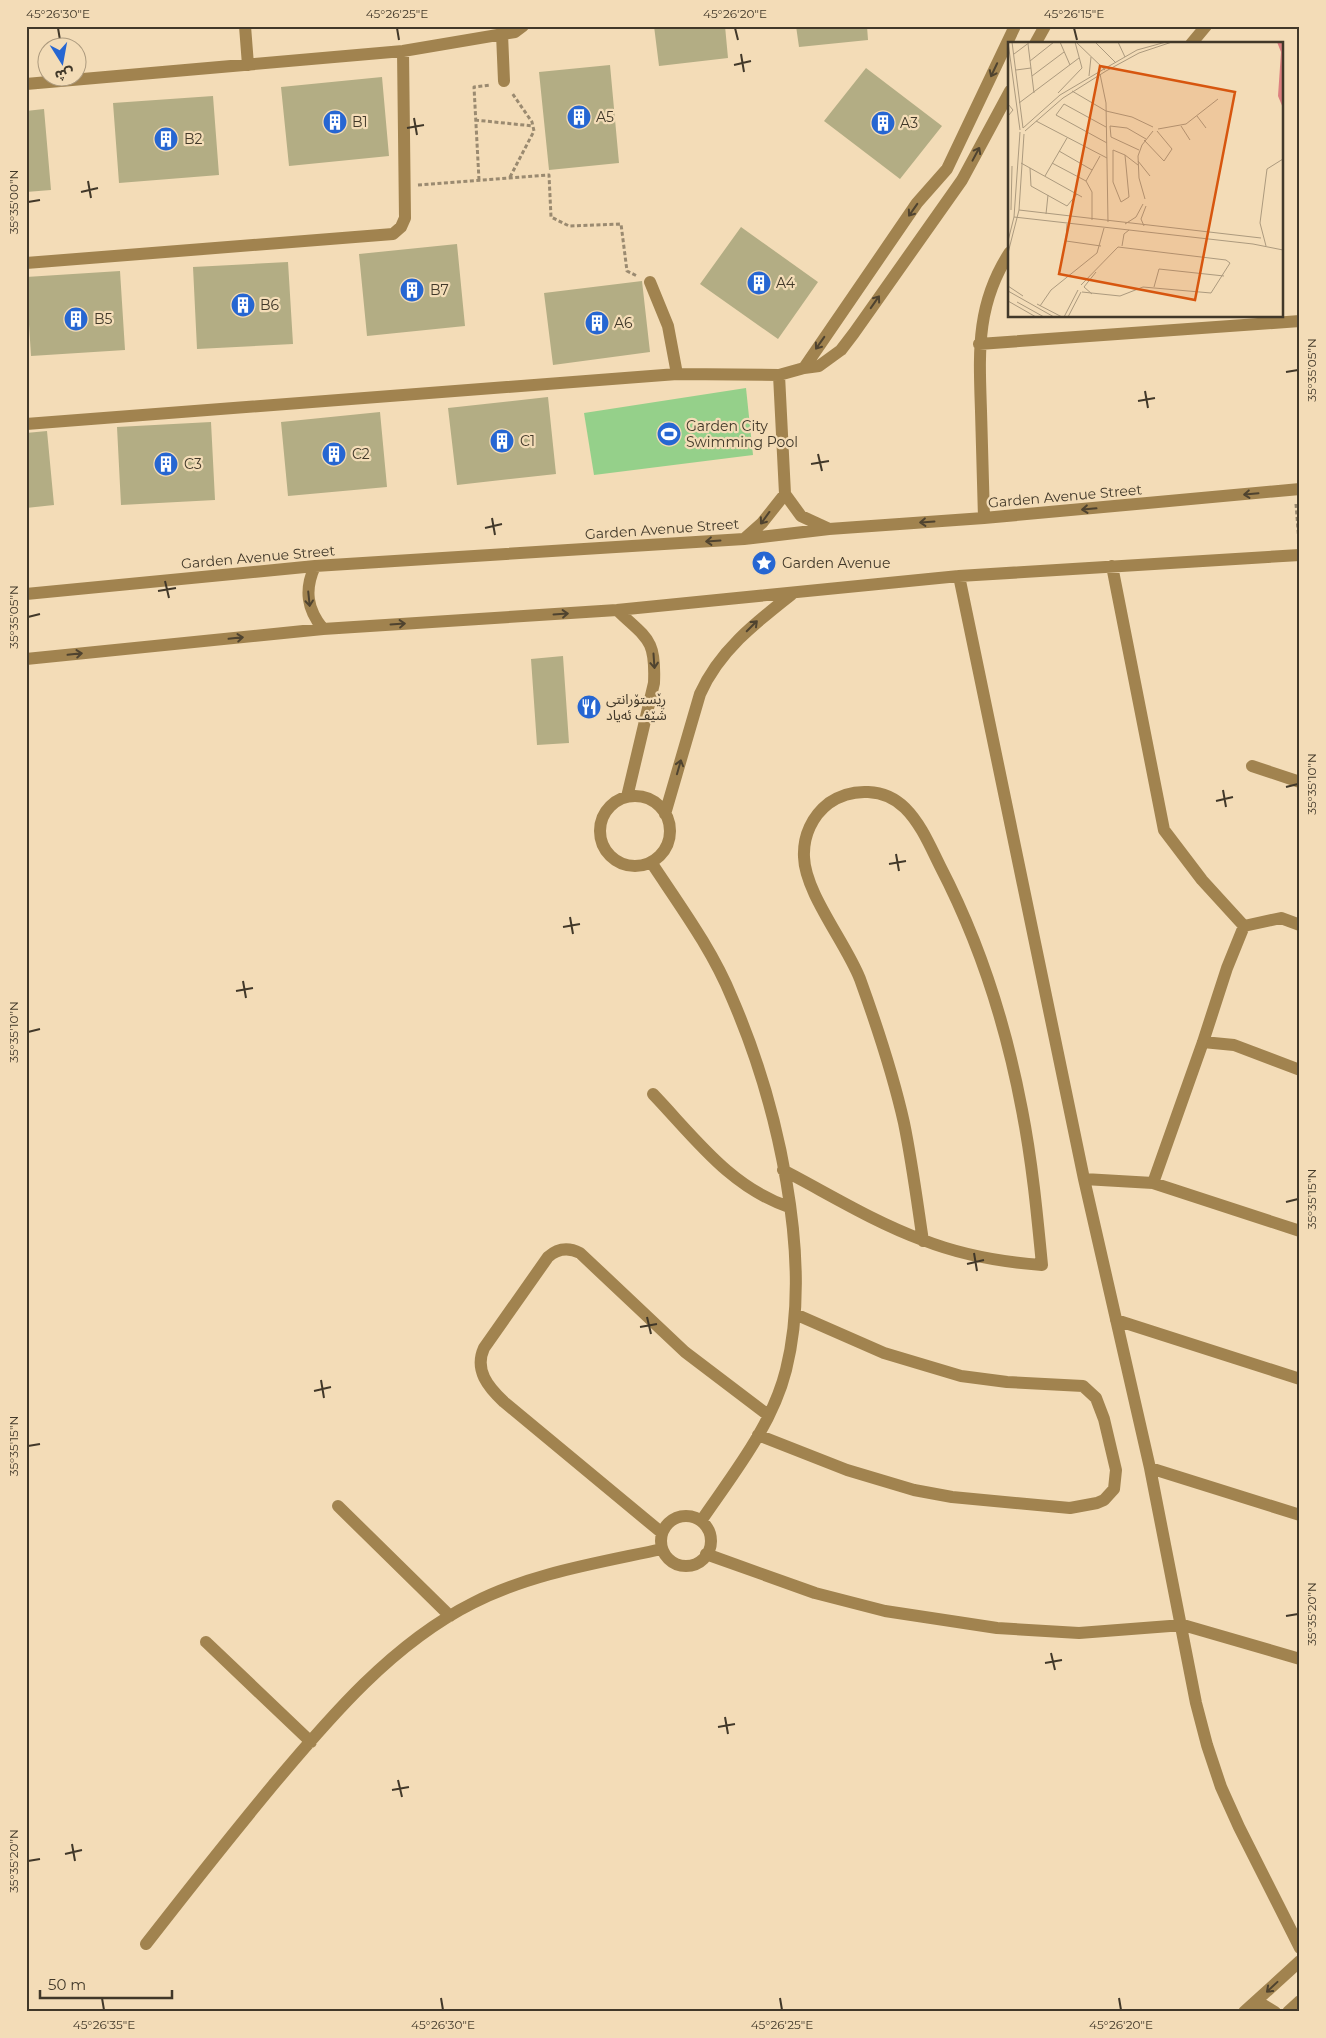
<svg xmlns="http://www.w3.org/2000/svg" width="1326" height="2038" viewBox="0 0 1326 2038" font-family="Montserrat,'Noto Sans Arabic',sans-serif">
  <style>
    .water { fill: #95d08a }
    .building { fill: #b3ad84 }
    .lines { fill: none; stroke-linecap: round; stroke-linejoin: round }
    .path { stroke: #9a8a70; stroke-width: 3; stroke-dasharray: 4 2.5; stroke-linecap: butt }
    .minor { stroke: #a1834f; stroke-width: 12 }
    .oneway { stroke: #4f432f }
    .ticks { fill: none; stroke: #413829; stroke-width: 2 }
    .labels { text-anchor: middle; stroke-width: 4.5; stroke-linejoin: round; paint-order: stroke }
    .poi-label { font-size: 14px; fill: #413829; stroke: #f3dcb7; text-anchor: start }
    .street-label { font-size: 14px; fill: #413829; stroke: #f3dcb7 }
    .inset-road { fill: none; stroke: #ac9a7e; stroke-width: 1 }
    .view { fill: #d7560f; fill-opacity: 0.15; stroke: #d7560f; stroke-width: 2.5 }
    .inset-edge { fill: none; stroke: #413829; stroke-width: 2.5 }
    .neatline { fill: none; stroke: #413829; stroke-width: 2 }
    .ticks-label { font-size: 12px; text-anchor: middle; fill: #413829 }
  </style>
  <rect width="100%" height="100%" fill="#f3dcb7"/>
  <!-- water -->
  <path class="water" d="M746,388L753,455L594,475L584,413Z"/>
  <!-- building -->
  <path class="building" d="M654,26H725L728,58L659,66Z
    M796,26H867L868,40L799,47Z
    M610,65L619,163L549,170L539,72Z
    M866,68L942,126L900,179L824,121Z
    M382,77L389,156L289,166L281,87Z
    M213,96L219,175L119,183L113,103Z
    M44,109L51,190L26,192V111Z
    M741,227L818,282L778,339L700,284Z
    M457,244L465,326L367,336L359,254Z
    M288,262L293,344L197,349L193,267Z
    M120,271L125,350L31,356L26,277Z
    M642,281L650,352L553,365L544,293Z
    M548,397L556,474L457,485L448,408Z
    M380,412L387,487L288,496L281,422Z
    M211,422L215,500L121,505L117,427Z
    M47,431L54,505L26,508V433Z
    M563,656L569,743L537,745L531,659Z"/>
  <g class="lines">
    <!-- path -->
    <path class="path" d="M475,120L533,126
      M510,177L534,131L532,122L512,93
      M479,180L474,87L490,85
      M418,185L549,175L551,217L569,226L621,224L627,271L637,276
      M1296,504L1299,542"/>
    <!-- minor -->
    <path class="minor" d="M245,26L248,65
      M502,34L504,81
      M1035,44L1045,26
      M1191,44L1206,26
      M26,84L403,51L515,32L523,26
      M26,263L393,234L401,227L405,218L403,51
      M650,282L668,326L677,374
      M979,344L1300,321
      M804,368L917,203L947,169L1015,26
      M779,375L785,494L801,516L827,528
      M26,424L677,374L779,375L804,368L819,366L841,350L854,333L962,180L1010,91
      M984,518C983,483 982,447 981,411C979,351 976,304 1010,252
      M744,539L762,523L785,494
      M315,566C304,590 307,609 323,629
      M1112,566L1164,830L1202,880L1244,926
      M959,576L1084,1179L1150,1468L1196,1703L1207,1745L1221,1787L1239,1827L1300,1948
      M26,594L315,566L744,539L829,529L984,518L1300,489
      M617,610C647,639 656,638 654,683L627,797
      M26,659L323,629L617,610L959,576L1300,555
      M1252,766L1300,782
      M600 831a35 35 0 1 1 70 0a35 35 0 1 1-70 0Z
      M665,814L700,694C719,651 755,623 792,594
      M651,862C680,906 712,949 732,998C777,1102 814,1259 786,1370C772,1426 733,1474 701,1521
      M1203,1042L1234,1045L1300,1070
      M653,1094C695,1138 730,1187 789,1207
      M783,1170C829,1194 874,1222 923,1240C961,1255 1001,1262 1042,1265C1037,1213 1032,1161 1022,1110C1006,1025 980,943 940,866C930,846 921,824 905,808C885,788 852,787 829,803C812,816 803,836 804,857C805,893 846,943 860,979C877,1026 893,1074 904,1123C912,1162 917,1201 923,1241
      M1084,1179L1153,1183L1300,1231
      M1153,1183L1203,1042L1227,968L1244,926L1281,918L1300,925
      M1116,1320L1300,1379
      M758,1435L847,1470L914,1490L952,1497L1070,1508L1097,1503L1104,1500L1114,1489L1116,1470L1104,1419L1096,1398L1083,1386L1007,1382L961,1376L884,1353L795,1314
      M1150,1468L1300,1515
      M338,1506L450,1616
      M661 1541a25 25 0 1 1 50 0a25 25 0 1 1-50 0Z
      M662,1533L504,1402C488,1387 474,1370 484,1348L548,1257C557,1249 568,1247 580,1253L685,1352L768,1415
      M706,1554L815,1593L885,1611L997,1628L1079,1633L1183,1625L1300,1659
      M206,1642L311,1742
      M146,1944C188,1890 230,1837 273,1785C330,1717 393,1643 473,1603C532,1573 598,1563 662,1549
      M1257,2001L1275,2012
      M1244,2012L1300,1961
      M1288,2012L1300,2001"/>
  </g>
  <!-- one-way arrows -->
  <defs><path id="oneway-shaft" d="M-6 0H5M1.5-3L5.5 0L1.5 3" fill="none" stroke-width="1.6" stroke-linecap="round" stroke-linejoin="round" transform="scale(1.25)"/></defs>
  <g class="oneway">
    <use href="#oneway-shaft" transform="translate(994 70) rotate(115)"/>
    <use href="#oneway-shaft" transform="translate(976 154) rotate(-62)"/>
    <use href="#oneway-shaft" transform="translate(913 210) rotate(125)"/>
    <use href="#oneway-shaft" transform="translate(875 302) rotate(-55)"/>
    <use href="#oneway-shaft" transform="translate(820 343) rotate(125)"/>
    <use href="#oneway-shaft" transform="translate(1251 494) rotate(175)"/>
    <use href="#oneway-shaft" transform="translate(1089 509) rotate(175)"/>
    <use href="#oneway-shaft" transform="translate(765 518) rotate(126)"/>
    <use href="#oneway-shaft" transform="translate(927 522) rotate(176)"/>
    <use href="#oneway-shaft" transform="translate(713 541) rotate(176)"/>
    <use href="#oneway-shaft" transform="translate(309 599) rotate(84)"/>
    <use href="#oneway-shaft" transform="translate(561 614) rotate(-4)"/>
    <use href="#oneway-shaft" transform="translate(398 624) rotate(-4)"/>
    <use href="#oneway-shaft" transform="translate(752 626) rotate(-45)"/>
    <use href="#oneway-shaft" transform="translate(236 638) rotate(-6)"/>
    <use href="#oneway-shaft" transform="translate(75 654) rotate(-6)"/>
    <use href="#oneway-shaft" transform="translate(654 661) rotate(86)"/>
    <use href="#oneway-shaft" transform="translate(679 767) rotate(-74)"/>
    <use href="#oneway-shaft" transform="translate(1272 1987) rotate(137)"/>
  </g>
  <!-- ticks -->
  <path class="ticks" d="M58,28L60,40M397,28L399,40M735,28L738,40M1074,28L1077,40M741,54L744,72M734,65L751,61M414,118L417,135M407,128L424,125M88,181L91,198M81,192L98,188M28,202L40,200M1286,372L1298,370M1145,391L1148,408M1138,401L1155,398M818,454L822,471M811,464L829,461M492,518L495,535M485,528L502,524M165,581L169,598M158,591L176,588M28,617L40,614M1286,787L1298,784M1223,790L1226,807M1216,801L1233,797M896,854L899,871M889,864L906,861M570,917L573,934M563,927L580,924M243,981L246,998M236,991L253,988M28,1032L40,1029M1286,1202L1298,1199M974,1253L977,1271M967,1264L984,1260M647,1317L651,1334M640,1327L657,1324M321,1380L324,1398M314,1391L331,1387M28,1446L40,1444M1286,1616L1298,1614M1051,1653L1055,1670M1045,1663L1062,1660M725,1717L728,1734M718,1727L735,1724M398,1780L402,1797M392,1790L409,1787M72,1844L75,1861M65,1854L82,1850M28,1861L40,1859M102,1998L104,2010M441,1998L443,2010M780,1998L782,2010M1119,1998L1121,2010"/>
  <!-- icons -->
  <defs>
    <symbol id="building-disc" viewBox="-11 -11 22 22"><circle r="9.5" fill="#2666d2" stroke="#f3dcb7"/><path d="M-4-6H4V6H1V3H-1V6H-4ZM-2.5-4.3h1.7v1.8h-1.7ZM.8-4.3h1.7v1.8H.8ZM-2.5-1h1.7V.8h-1.7ZM.8-1h1.7V.8H.8Z" fill="#fff"/></symbol>
    <symbol id="stadium-disc" viewBox="-11 -11 22 22"><circle r="9.5" fill="#2666d2" stroke="#f3dcb7"/><path d="M0-5a6.5 5 0 1 0 0 10a6.5 5 0 1 0 0-10ZM-3.5-1.8h7v3.6h-7Z" fill="#fff"/></symbol>
    <symbol id="sight-disc" viewBox="-11 -11 22 22"><circle r="9.5" fill="#2666d2" stroke="#f3dcb7"/><path d="M0-6L1.8-2.2L6-1.7L2.9 1.2L3.7 5.4L0 3.3L-3.7 5.4L-2.9 1.2L-6-1.7L-1.8-2.2Z" fill="#fff"/></symbol>
    <symbol id="restaurant-disc" viewBox="-11 -11 22 22"><circle r="9.5" fill="#2666d2" stroke="#f3dcb7"/><path d="M-5-6h1v4h1v-4h1v4h1v-4h1v5L-1.5 .5V6h-2V.5L-5-1ZM5-6V6H3V1.5H1.5Q1.5-4 5-6Z" fill="#fff"/></symbol>
  </defs>
  <g fill-rule="evenodd">
    <use href="#building-disc" x="565" y="103" width="28" height="28"/>
    <use href="#building-disc" x="321" y="108" width="28" height="28"/>
    <use href="#building-disc" x="869" y="109" width="28" height="28"/>
    <use href="#building-disc" x="152" y="125" width="28" height="28"/>
    <use href="#building-disc" x="745" y="269" width="28" height="28"/>
    <use href="#building-disc" x="398" y="276" width="28" height="28"/>
    <use href="#building-disc" x="229" y="291" width="28" height="28"/>
    <use href="#building-disc" x="62" y="305" width="28" height="28"/>
    <use href="#building-disc" x="583" y="309" width="28" height="28"/>
    <use href="#stadium-disc" x="655" y="420" width="28" height="28"/>
    <use href="#building-disc" x="488" y="427" width="28" height="28"/>
    <use href="#building-disc" x="320" y="440" width="28" height="28"/>
    <use href="#building-disc" x="152" y="450" width="28" height="28"/>
    <use href="#sight-disc" x="750" y="549" width="28" height="28"/>
    <use href="#restaurant-disc" x="575" y="693" width="28" height="28"/>
  </g>
  <g class="labels">
    <!-- poi labels -->
    <g class="poi-label">
      <text x="596" y="122">A5</text>
      <text x="352" y="127">B1</text>
      <text x="900" y="128">A3</text>
      <text x="184" y="144">B2</text>
      <text x="776" y="288">A4</text>
      <text x="430" y="295">B7</text>
      <text x="260" y="310">B6</text>
      <text x="94" y="324">B5</text>
      <text x="614" y="328">A6</text>
      <text x="686" y="431">Garden City<tspan x="686" dy="16">Swimming Pool</tspan></text>
      <text x="520" y="446">C1</text>
      <text x="352" y="459">C2</text>
      <text x="184" y="469">C3</text>
      <text x="782" y="568">Garden Avenue</text>
      <text x="606" y="704">ڕێستۆرانتی<tspan x="606" dy="16">شێف ئەیاد</tspan></text>
    </g>
    <!-- street labels -->
    <g class="street-label">
      <text transform="translate(1065 496) rotate(-5)" y="5">Garden Avenue Street</text>
      <text transform="translate(662 529) rotate(-4)" y="5">Garden Avenue Street</text>
      <text transform="translate(258 557) rotate(-5)" y="5">Garden Avenue Street</text>
    </g>
  </g>
  <!-- overview -->
  <g transform="translate(1008 42)">
    <rect width="275" height="275" fill="#f3dcb7"/>
    <path d="M269,0H275V66L270,54L273,10Z" fill="#dd8080"/>
    <path class="inset-road" d="M0,0L12,88M4,0L15,86L52,53L96,27L129,8L158,0M52,0L62,23M68,0L97,28M87,0L108,21M110,0L117,15M20,2L26,51M6,12L22,0M22,19L46,0M8,28L23,26M92,32L98,61L100,180M24,34L56,10M81,34L83,15M64,49L98,69L124,75L145,85M50,51L74,26L67,0M11,61L71,16M0,62L5,68L0,74M189,74L198,86M28,79L99,116M173,84L182,98M98,85L56,62L48,73L99,101M150,87L178,82L210,57M17,89L55,56L98,29L131,11L164,0M136,98L156,119L164,107L149,89M131,108L103,95L102,84L119,86L138,97M51,109L84,128M117,113L121,155L113,160L105,140V108L117,113L130,123M130,119L142,134M13,121L74,155M44,121L78,139L92,114M22,126L23,144L59,164L69,152M37,134L59,96M78,139L84,150V178M137,157L131,136L130,114L134,103L145,89M3,168L4,124M11,168L253,196M38,172L40,153M6,175L245,202L275,208M59,182L58,199L93,204M117,182L128,175L135,162M136,184L133,177L138,164M0,199L6,175L12,90M114,204L116,192L121,188M258,204L252,181L259,127L275,117M0,211L11,168L16,92M73,243L110,205L218,218L222,221L203,251L135,245L112,254L74,250M0,244L15,254M146,245L151,227L216,234M0,249L46,275M84,252L76,245L88,230M0,259L28,275M9,260L36,275M29,262L54,275M32,264L43,248L89,211L96,186M56,275L70,248M60,275L73,250"/>
    <path class="view" d="M92,24L227,50L187,258L51,232Z"/>
    <rect width="275" height="275" class="inset-edge"/>
  </g>
  <!-- border -->
  <rect width="1326" height="2038" fill="none" stroke="#f3dcb7" stroke-width="55"/>
  <!-- north arrow -->
  <g transform="translate(62 62) rotate(169)"><circle r="24" fill="#f3dcb7" stroke="#ac9a7e"/>
  <path d="M0-4L9 19L0 12L-9 19Z" fill="#2666d2"/>
  <text y="-8" font-size="14" font-weight="bold" text-anchor="middle" fill="#413829">ش</text>
  </g>
  <!-- scale -->
  <path d="M40 1990v8h132v-8" fill="none" stroke="#413829" stroke-width="2.5"/>
  <text x="48" y="1990" font-size="15" fill="#413829" stroke="#f3dcb7" stroke-width="4" paint-order="stroke">50 m</text>
  <rect x="28" y="28" width="1270" height="1982" class="neatline"/>
  <g class="ticks-label">
    <text x="58" y="18">45°26'30"E</text>
    <text x="397" y="18">45°26'25"E</text>
    <text x="735" y="18">45°26'20"E</text>
    <text x="1074" y="18">45°26'15"E</text>
    <text transform="translate(14 202) rotate(-90)" y="4">35°35'00"N</text>
    <text transform="translate(1312 370) rotate(-90)" y="4">35°35'05"N</text>
    <text transform="translate(14 617) rotate(-90)" y="4">35°35'05"N</text>
    <text transform="translate(1312 784) rotate(-90)" y="4">35°35'10"N</text>
    <text transform="translate(14 1032) rotate(-90)" y="4">35°35'10"N</text>
    <text transform="translate(1312 1199) rotate(-90)" y="4">35°35'15"N</text>
    <text transform="translate(14 1446) rotate(-90)" y="4">35°35'15"N</text>
    <text transform="translate(1312 1614) rotate(-90)" y="4">35°35'20"N</text>
    <text transform="translate(14 1861) rotate(-90)" y="4">35°35'20"N</text>
    <text x="104" y="2029">45°26'35"E</text>
    <text x="443" y="2029">45°26'30"E</text>
    <text x="782" y="2029">45°26'25"E</text>
    <text x="1121" y="2029">45°26'20"E</text>
  </g>
</svg>
